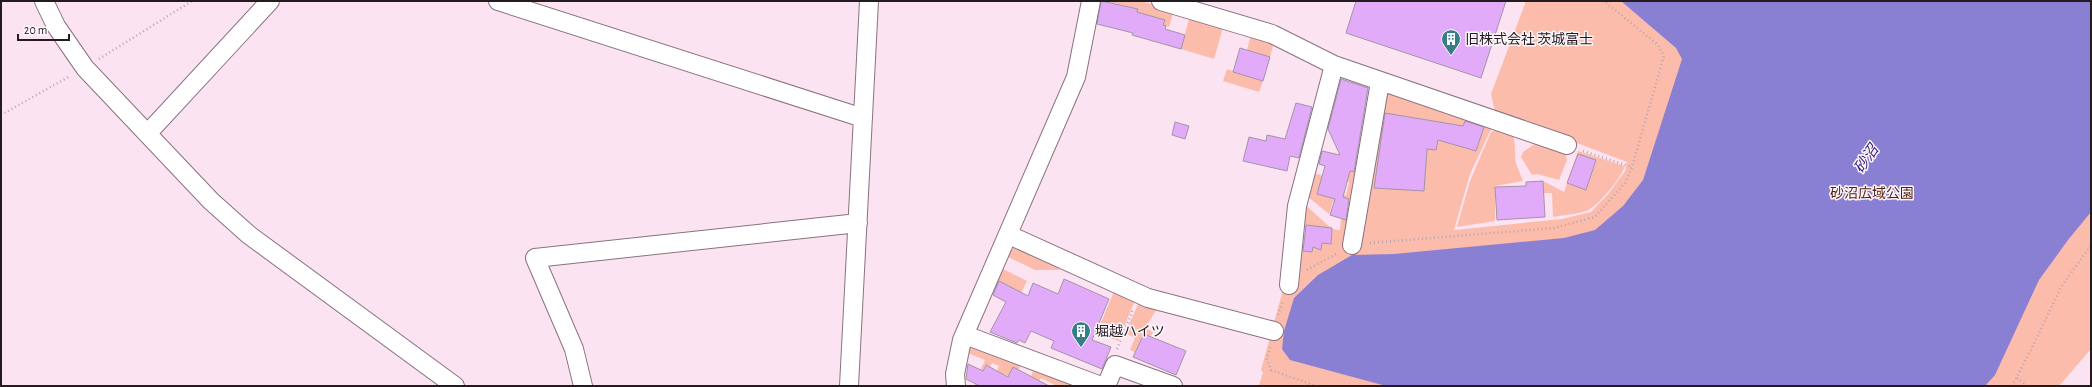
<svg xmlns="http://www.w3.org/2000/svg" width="2092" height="387" viewBox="0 0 2092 387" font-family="'Alegreya Sans','Noto Sans JP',sans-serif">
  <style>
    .green { fill: #fcbcab }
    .water { fill: #8a80d3 }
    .building { fill: #e1abfa; stroke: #a294a8 }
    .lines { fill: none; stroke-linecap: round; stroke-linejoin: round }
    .minor-casing { stroke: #897280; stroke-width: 20 }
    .path { stroke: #b9a5b1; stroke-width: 2.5; stroke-dasharray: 1 3; stroke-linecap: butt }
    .minor { stroke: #fff; stroke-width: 18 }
    .labels { text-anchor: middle; stroke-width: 3; stroke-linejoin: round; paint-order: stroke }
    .poi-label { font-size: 14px; fill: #241b21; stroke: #fcf7fa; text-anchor: start }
    .park-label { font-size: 14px; fill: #571b0c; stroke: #fcf7fa }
    .water-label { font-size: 15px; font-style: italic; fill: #36197b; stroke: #fcf7fa }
  </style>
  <rect width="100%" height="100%" fill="#fce3f2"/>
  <!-- green -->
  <path class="green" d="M1105,1H1140L1174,10L1169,27L1163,25L1164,20L1137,12V9Z
    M1526,1H2091V349L2059,386H1259L1263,372L1261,370L1294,250L1312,252L1313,247L1321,250L1322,243H1331L1332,229L1303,225L1301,201L1332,229L1340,230L1341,219L1352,220L1381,86L1493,125L1470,174L1454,230L1562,219L1591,212L1609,193L1625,171L1627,162L1495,112L1491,94Z
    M1190,15L1224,24L1214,59L1181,49Z
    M1251,35L1274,42L1270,57L1247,50Z
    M1227,69L1263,81L1259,92L1223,81Z
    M1502,128C1520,132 1513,150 1516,163C1518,169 1521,176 1523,181L1495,186V221L1457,227L1470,181L1491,132Z
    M1539,141L1565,152L1567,160L1559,180L1537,174L1532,175L1521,157L1523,152Z
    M1578,151L1625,166C1621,178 1601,202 1590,209C1583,214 1562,215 1553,217L1552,193H1544L1543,181L1564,192Z
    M1342,169L1363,174L1357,201L1345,198L1344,205L1333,201L1329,214L1302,192L1308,171L1323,176L1317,194L1323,196L1324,194L1346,195L1349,182L1339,179Z
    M1015,245L1058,265L1059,270H1035L1008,257Z
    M1003,269L1027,281L1018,299L995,287Z
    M1115,289L1136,298L1118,341L1097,332Z
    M1139,302L1157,309L1145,328L1153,332L1151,336L1144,334L1135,352L1130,350L1135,338L1125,333Z
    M975,344L1022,363L1015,376L1010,377L997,371L999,366L992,363L990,367L985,365L976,385L974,384L985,360L965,352Z
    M1038,369L1075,386H1057L1041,378L1038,383L1030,379L1033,371Z"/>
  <!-- water -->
  <path class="water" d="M1621,1H2091V212L2068,240L2039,280L1995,375L1985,386H1386L1290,360L1282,349L1284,331L1294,298L1318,275L1352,255L1394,254L1564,238L1595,230L1623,206L1643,180L1682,59L1676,48Z"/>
  <!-- building -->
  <path class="building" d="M1101,1L1138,9L1137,12L1165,20L1163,25L1166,26L1165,29L1185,35L1181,49L1132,35L1133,33L1097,24Z
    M1356,1H1506L1481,78L1346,33Z
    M1240,48L1270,57L1263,81L1233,72Z
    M1341,79L1368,88L1354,172L1350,171L1343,197L1349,199L1346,220L1330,215L1335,199L1317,194L1325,166L1319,164L1322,151L1340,155L1328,129Z
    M1296,103L1312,107L1299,158L1290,156L1287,171L1243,161L1249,137L1266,141L1267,135L1285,139Z
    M1385,113L1463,126L1465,121L1484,127L1476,151L1438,140L1436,150L1427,149L1424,191L1374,188Z
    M1175,122L1189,126L1185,139L1172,135Z
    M1578,154L1596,160L1586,190L1567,183Z
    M1543,181L1545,217L1497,220L1495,187L1526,186V182Z
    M1306,225L1332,228L1331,244L1322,243L1321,250L1313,247L1312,252L1303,251Z
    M1064,279L1109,299L1092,340L1111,347L1102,369L1051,348L1054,341L1031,331L1025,343L1019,340L1017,343L990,332L1006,302L993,295L999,281L1028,296L1033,283L1058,294Z
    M1144,334L1186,351L1176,375L1133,357Z
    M968,364L983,371L986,365L1008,377L1013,367L1049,386H980L966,379Z"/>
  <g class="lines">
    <defs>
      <path id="minor" d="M44,1L56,26L85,68L211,201L249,235L455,386
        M498,1L863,118
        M1161,1L1272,34L1334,65L1567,145
        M147,134L270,1
        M1009,235L1148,298L1274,331
        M1352,245L1380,82
        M1289,285L1297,206L1334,65
        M965,335L1101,386
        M583,386L574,349L535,258L858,223
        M849,386L869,1
        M956,386L955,374L962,340L1076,77L1091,1
        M1106,386L1115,365L1173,386"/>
    </defs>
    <!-- minor casing -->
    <use href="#minor" class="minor-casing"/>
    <!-- path -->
    <path class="path" d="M99,59L192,1
      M1,115L70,76
      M1583,151L1632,167
      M1370,243L1554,228L1595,217L1625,183L1632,167L1664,56L1658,45L1604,1
      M1307,270L1338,253
      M1278,315L1283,301
      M1270,347L1267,359L1271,370L1316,386
      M1117,349L1133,309
      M2017,378L2027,386
      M2012,386L2032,348L2061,287L2091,245"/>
    <!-- minor -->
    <use href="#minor" class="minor"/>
  </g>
  <!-- icons -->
  <defs>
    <symbol id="building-pin" viewBox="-11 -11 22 30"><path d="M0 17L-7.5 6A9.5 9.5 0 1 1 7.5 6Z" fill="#367d87" stroke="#fcf7fa"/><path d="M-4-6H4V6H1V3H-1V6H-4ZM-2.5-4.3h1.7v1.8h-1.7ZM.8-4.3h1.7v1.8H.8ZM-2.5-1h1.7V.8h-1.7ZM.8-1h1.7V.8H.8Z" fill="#fff"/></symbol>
  </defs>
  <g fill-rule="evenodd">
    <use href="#building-pin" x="1440" y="28" width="22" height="30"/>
    <use href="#building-pin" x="1070" y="320" width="22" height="30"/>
  </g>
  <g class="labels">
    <!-- poi labels -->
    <g class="poi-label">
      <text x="1465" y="44">旧株式会社 茨城富士</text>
      <text x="1095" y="336">堀越ハイツ</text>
    </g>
    <!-- park labels -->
    <g class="park-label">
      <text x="1872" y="198">砂沼広域公園</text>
    </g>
    <!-- water labels -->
    <g class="water-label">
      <text transform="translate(1866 159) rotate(-56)" y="5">砂沼</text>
    </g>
  </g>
  <!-- border -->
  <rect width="2092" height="387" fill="none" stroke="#241b21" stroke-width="4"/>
  <!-- scale -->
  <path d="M18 34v6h51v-6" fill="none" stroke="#241b21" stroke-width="2"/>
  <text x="24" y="34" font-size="12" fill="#241b21" stroke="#fcf7fa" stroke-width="3" paint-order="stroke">20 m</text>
</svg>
